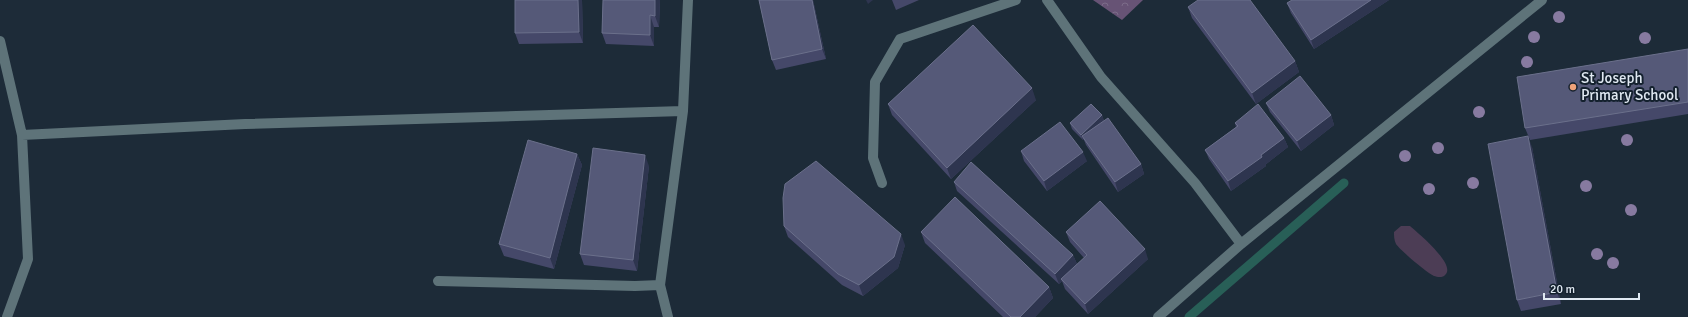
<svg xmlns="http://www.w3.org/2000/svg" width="1688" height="317" viewBox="0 0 1688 317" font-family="Signika,sans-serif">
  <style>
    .green { fill: #4c3d55 }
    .forest { fill: url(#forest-crowns) }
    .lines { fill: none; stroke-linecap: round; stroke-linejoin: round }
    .stream { stroke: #285f57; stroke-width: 9 }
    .minor { stroke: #5e7379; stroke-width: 10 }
    .tree { fill: #877aa0 }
    .wall { fill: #454869 }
    .shaded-wall { fill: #2e354f }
    .building { fill: #555978; stroke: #6b708b }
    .poi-dot { fill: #f0a279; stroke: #14212e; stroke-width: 1.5 }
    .labels { text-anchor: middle; stroke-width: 4; stroke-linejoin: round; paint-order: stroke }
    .poi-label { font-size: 15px; fill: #e0e9f2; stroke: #14212e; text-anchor: start }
  </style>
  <defs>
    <pattern id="forest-crowns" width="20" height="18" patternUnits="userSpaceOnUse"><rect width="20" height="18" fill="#675375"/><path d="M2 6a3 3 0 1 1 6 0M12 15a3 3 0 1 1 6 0" fill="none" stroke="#7c6c89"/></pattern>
  </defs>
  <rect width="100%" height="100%" fill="#1d2b38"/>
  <!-- green -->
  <path class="green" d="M1401,226H1410C1418,233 1457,265 1445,275C1443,278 1437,277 1434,276C1427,273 1400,250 1396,244C1394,240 1394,236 1394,232Z"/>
  <!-- forest -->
  <path class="forest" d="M1093,0H1143L1122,20Z"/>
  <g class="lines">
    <!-- stream -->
    <path class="stream" d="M1189,317L1344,183"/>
    <!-- minor -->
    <path class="minor" d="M1047,0L1101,77L1195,183L1241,244
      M0,41L22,135L28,259L7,317
      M22,135L245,124L683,111
      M882,183L873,158L875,82L900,39L1016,0
      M438,281L635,286L660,285
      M668,317L660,285L683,111L688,0
      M1158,317L1241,244L1542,0"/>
  </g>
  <!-- trees -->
  <g class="tree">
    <circle cx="1559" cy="17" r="6"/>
    <circle cx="1534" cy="37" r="6"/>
    <circle cx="1645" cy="38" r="6"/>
    <circle cx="1527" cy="62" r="6"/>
    <circle cx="1479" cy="112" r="6"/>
    <circle cx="1627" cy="140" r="6"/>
    <circle cx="1438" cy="148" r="6"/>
    <circle cx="1405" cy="156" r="6"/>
    <circle cx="1473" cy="183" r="6"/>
    <circle cx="1586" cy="186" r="6"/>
    <circle cx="1429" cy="189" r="6"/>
    <circle cx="1631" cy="210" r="6"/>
    <circle cx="1597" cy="254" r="6"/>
    <circle cx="1613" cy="263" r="6"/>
  </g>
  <!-- wall -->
  <path class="wall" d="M515,0H582L583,43L519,44L515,33Z
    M603,0H660L659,27H654V46L606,44L602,33Z
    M759,0H813L826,59L776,70L772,60Z
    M892,0H919L896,10Z
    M1292,0H1389L1314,49L1291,13L1287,3Z
    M1188,7L1295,61L1299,72L1256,104L1192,18Z
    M1688,49V114L1530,140L1525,128Z
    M1036,100L951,179L892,115L888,104Z
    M1266,103L1331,115L1334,125L1301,151L1270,112Z
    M1102,115L1104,121L1141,164L1144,174L1118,192L1086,145L1084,140H1083L1072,129L1070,123Z
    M1235,123L1284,138L1288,147L1265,165L1266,166L1231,191L1209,159L1205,150L1236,127Z
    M1532,147L1561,304L1521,311L1517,300Z
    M1021,151L1087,161L1047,191L1024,161Z
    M577,154L582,165L554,269L504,256L499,244Z
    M649,166L637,271L584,265L580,254Z
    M954,182L1073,255L1077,264L1074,267L1084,258L1070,242L1066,232L1148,259L1088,314L1065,289L1062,281L1059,284L957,191Z
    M784,226L905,245L898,268L863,296L842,285L788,237Z
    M921,232L1049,287L1053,298L1035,317H1003L925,243Z"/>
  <!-- shaded-wall -->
  <path class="shaded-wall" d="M578,0H582L583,43L579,32Z
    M655,0H660L659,27L655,16Z
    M812,0H813L826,59L822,49Z
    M866,0H873L868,4Z
    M1371,0H1389L1314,49L1311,40Z
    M650,15L654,27V46L650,35Z
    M1295,61L1299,72L1256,104L1252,93Z
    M1032,88L1036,100L951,179L947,168Z
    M1102,115L1104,121L1082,136L1084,140H1083L1081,135Z
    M1331,115L1334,125L1301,151L1297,141Z
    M1528,136L1532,147L1561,304L1557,292Z
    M1284,138L1288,147L1265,165L1266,166L1231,191L1228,181Z
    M1083,152L1087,161L1047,191L1044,181Z
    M577,154L582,165L554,269L550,258Z
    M645,155L649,166L637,271L633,260Z
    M1141,164L1144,174L1118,192L1115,182Z
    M901,234L905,245L898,268L863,296L859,285Z
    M1145,249L1148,259L1088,314L1085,304Z
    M1073,255L1077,264L1062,280L1061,279L1062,281L1059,284L1055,274Z
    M1049,287L1053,298L1035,317H1020Z"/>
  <!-- building -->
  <path class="building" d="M515,0H578L579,32L515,33Z
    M603,0H655V16L650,15V35L602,33Z
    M759,0H812L822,49L772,60Z
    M1198,0H1250L1295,61L1252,93L1188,7Z
    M1292,0H1371L1311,40L1287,3Z
    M973,25L1032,88L947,168L888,104Z
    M1688,49V102L1525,128L1517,77Z
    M1300,76L1331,115L1297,141L1266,103Z
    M1091,104L1102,115L1081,135L1070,123Z
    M1258,104L1284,138L1261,155L1262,157L1228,181L1205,150L1238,126L1235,123Z
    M1108,118L1141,164L1115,182L1082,136Z
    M1060,122L1083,152L1044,181L1021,151Z
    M1528,136L1557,292L1517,300L1488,144Z
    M528,140L577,154L550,258L499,244Z
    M593,148L645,155L633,260L580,254Z
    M816,161L901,234L894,257L859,285L838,274L784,226L783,198L785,184Z
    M971,162L1073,255L1055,274L954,182Z
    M955,197L1049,287L1020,317H1011L921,232Z
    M1100,201L1145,249L1085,304L1061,279L1087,255L1066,232Z"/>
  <!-- markers -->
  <circle class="poi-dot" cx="1573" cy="87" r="4"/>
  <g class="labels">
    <!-- poi labels -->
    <g class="poi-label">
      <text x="1581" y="83">St Joseph<tspan x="1581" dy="17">Primary School</tspan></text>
    </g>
  </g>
  <!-- scale -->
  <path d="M1544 293v6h95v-6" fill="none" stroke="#e0e9f2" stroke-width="2"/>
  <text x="1550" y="293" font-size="12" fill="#e0e9f2" stroke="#14212e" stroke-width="3" paint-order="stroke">20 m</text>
</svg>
